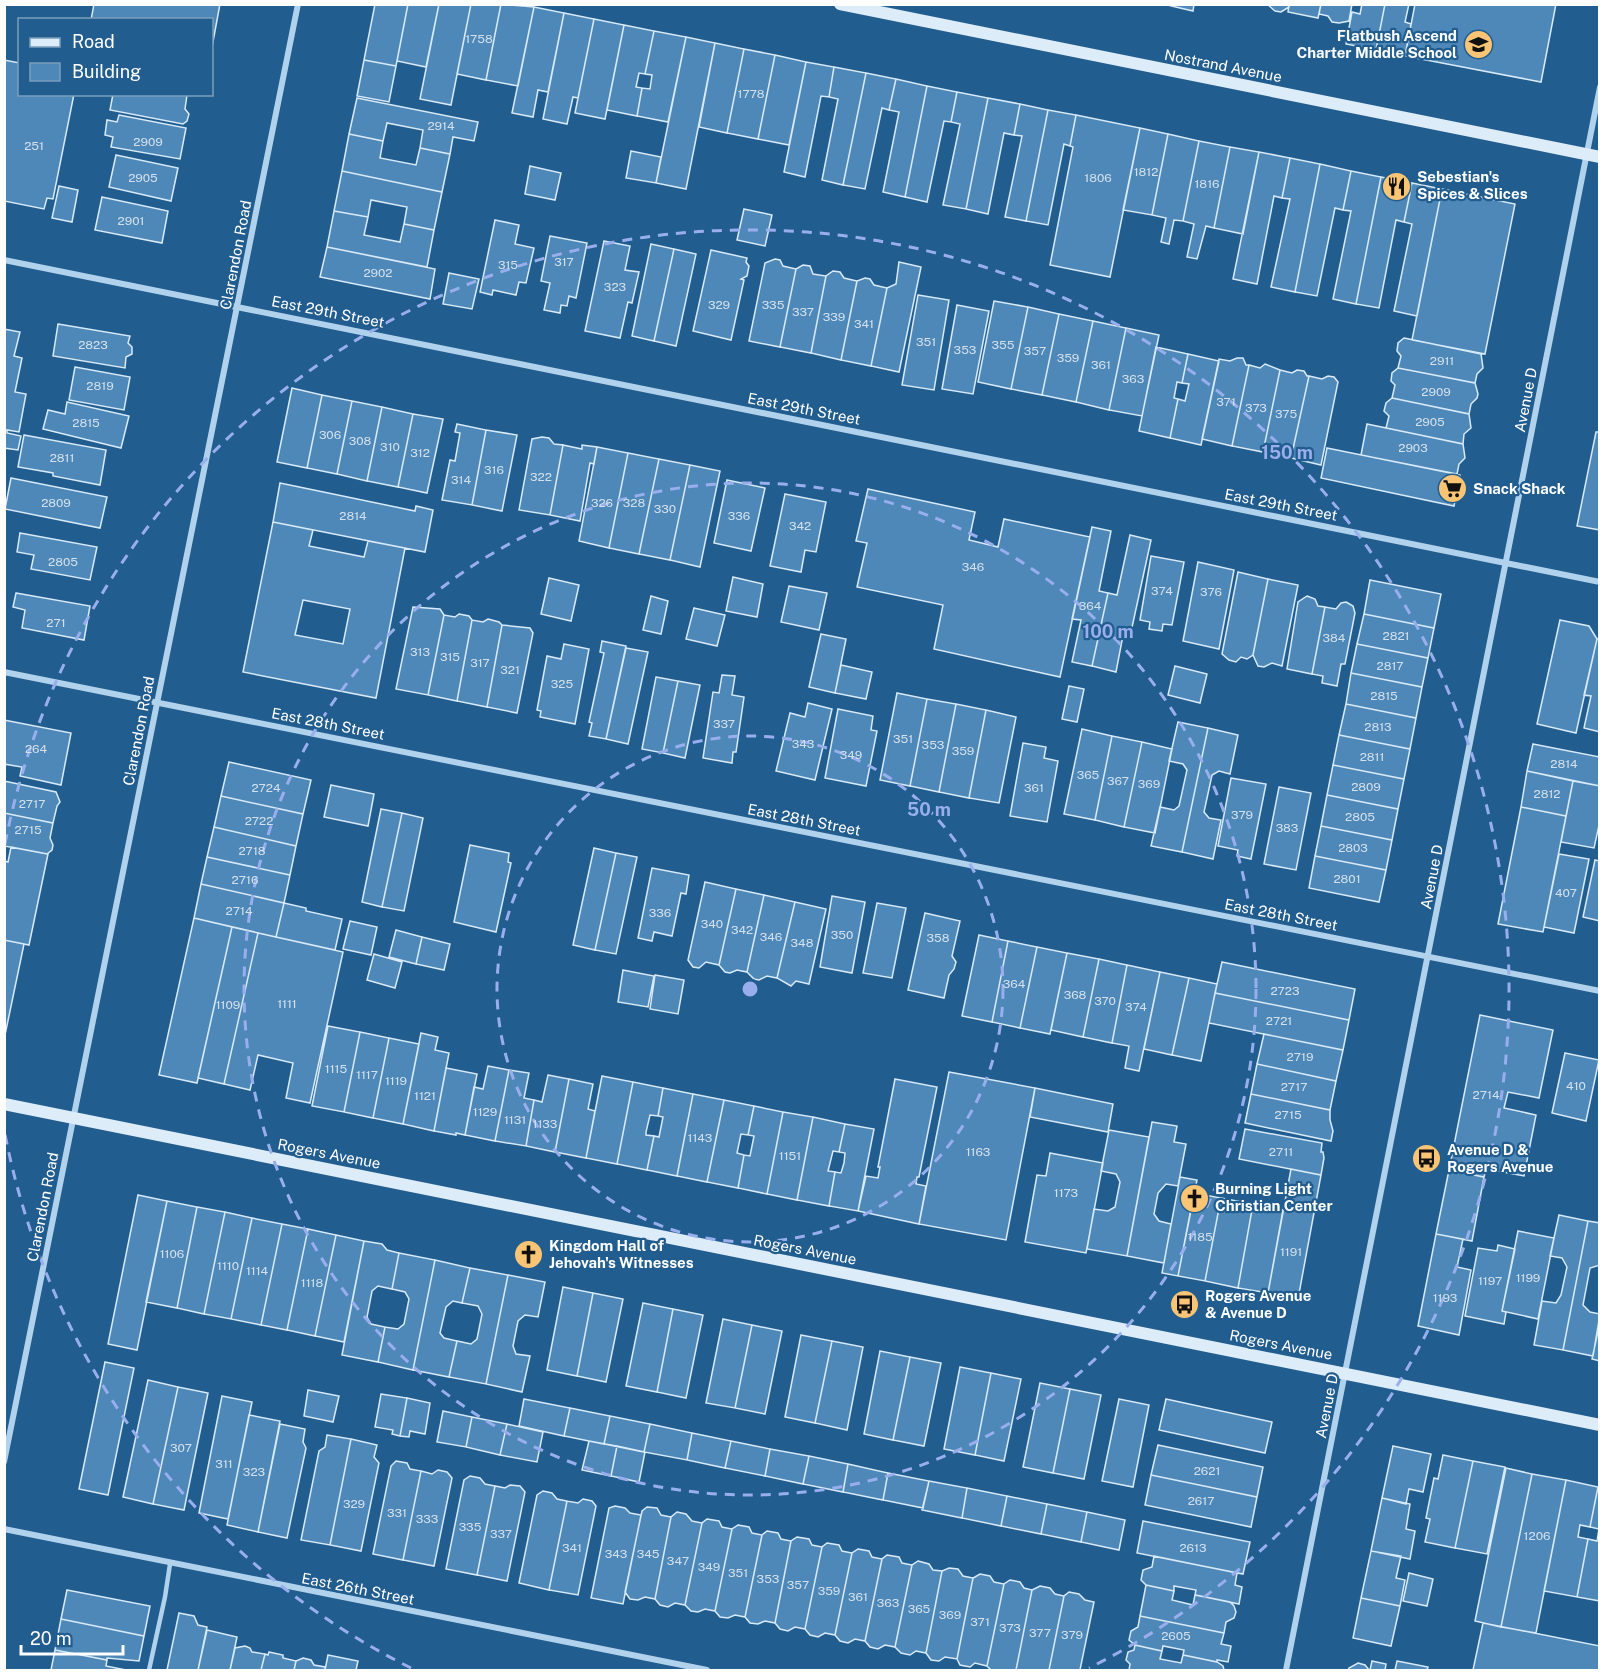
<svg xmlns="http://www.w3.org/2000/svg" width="1604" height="1675" viewBox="0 0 1604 1675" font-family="'Public Sans',sans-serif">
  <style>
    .building { fill: #4e88b8; stroke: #d7eaf9; stroke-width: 1.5; fill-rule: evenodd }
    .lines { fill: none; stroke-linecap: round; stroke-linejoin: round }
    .service { stroke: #b1d2ec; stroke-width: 4.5 }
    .minor { stroke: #b1d2ec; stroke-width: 6 }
    .secondary { stroke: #ddecf9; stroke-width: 12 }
    .ring { fill: none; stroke: #99afed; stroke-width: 3; stroke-dasharray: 10 8 }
    .labels { text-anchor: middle; stroke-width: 4.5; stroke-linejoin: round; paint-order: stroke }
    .number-label { font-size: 12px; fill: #d3e1ed }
    .poi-label { font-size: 15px; font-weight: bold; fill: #fff; stroke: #215d8f; text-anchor: start }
    .street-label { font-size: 15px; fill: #fff; stroke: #215d8f }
    .centre { fill: #99afed; stroke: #215d8f; stroke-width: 3 }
    .ring-label { font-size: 18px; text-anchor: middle; font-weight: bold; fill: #99afed; stroke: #215d8f; stroke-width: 4.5; stroke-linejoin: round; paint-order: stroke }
  </style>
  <rect width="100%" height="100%" fill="#215d8f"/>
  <!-- building -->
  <path class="building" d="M94,4H220L212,47V20H91Z
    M375,4H408L396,66L364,60Z
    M408,4H439L426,67L397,61Z
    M439,4H471L451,105L420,99Z
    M471,4H501L486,80L457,74Z
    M501,4L534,7L518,86L486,80Z
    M1163,4H1194L1193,11Z
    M1267,4H1289V7L1281,12L1275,11Z
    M1289,4H1321L1318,18L1288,12Z
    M1321,4H1352L1349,21L1339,23L1332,22L1328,16L1319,14Z
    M1362,4H1385L1376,50L1346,44L1352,12L1360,14Z
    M1385,4H1409L1405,22L1411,24L1405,56L1376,50Z
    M1415,4H1556L1541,82L1405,56Z
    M534,7L564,13L548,92L538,90L533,117L512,113Z
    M564,13L594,19L578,98L573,97L567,124L543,119Z
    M594,19L624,25L605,119L575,113Z
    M624,25L654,31L645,74L639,73L636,87L642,88L637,116L607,110Z
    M654,31L686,37L668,122L637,116L642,88L650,89L652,75L645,74Z
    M686,37L715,43L686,189L656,183Z
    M715,43L744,49L727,133L699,127Z
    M744,49L775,55L758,139L727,133Z
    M775,55L806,62L789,145L758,139Z
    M4,60L20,63V94H74L53,199L47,198L44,209L4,201Z
    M364,60L396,66L389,102L357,96Z
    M806,62L834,67L829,97L821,96L805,177L784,172Z
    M834,67L866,73L843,185L822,180L838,99L829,97Z
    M866,73L896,79L889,110L882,108L865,189L843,185Z
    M896,79L927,86L905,197L883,192L899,112L889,110Z
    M927,86L957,92L951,122L944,121L927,202L905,197Z
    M957,92L988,98L966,209L943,205L960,124L951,122Z
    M113,94L187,95L185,109L189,114L187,121L183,124L110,110Z
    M357,98L478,122L474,141L453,137L450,154L420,148L423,130L387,123L383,141L349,134Z
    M988,98L1020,104L1014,135L1004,133L988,214L966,209Z
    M1020,104L1048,110L1026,221L1005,217L1022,136L1014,135Z
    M1048,110L1076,115L1070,146L1064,144L1048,225L1026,221Z
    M119,115L186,128L180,159L111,147L113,137L105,135L107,120L117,122Z
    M1076,115L1140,128L1110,277L1050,265L1073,147L1070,146Z
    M1140,128L1168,134L1152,215L1123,210Z
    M349,134L383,141L380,158L416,165L420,148L450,154L442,192L342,171Z
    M1168,134L1199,141L1183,221L1174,220L1169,244L1161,242L1166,218L1152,215Z
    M1199,141L1230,147L1214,228L1206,226L1197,259L1187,257L1194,224L1183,221Z
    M1230,147L1259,152L1243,234L1214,228Z
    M631,151L661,157L656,183L626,178Z
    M1259,152L1290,158L1282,198L1274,196L1257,284L1233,279Z
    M116,155L178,168L171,201L109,187Z
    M1290,158L1320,164L1295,292L1271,287L1290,199L1282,198Z
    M1320,164L1351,171L1343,210L1335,208L1317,296L1295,292Z
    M530,166L561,173L555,200L525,194Z
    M342,171L442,192L434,230L404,224L407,207L371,200L368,217L334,211Z
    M1351,171L1381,177L1356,304L1333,299L1351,211L1343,210Z
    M1381,177L1412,183L1404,222L1396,220L1379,308L1356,304Z
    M1412,183L1442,189L1417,316L1394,311L1412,224L1404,222Z
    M59,186L78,190L72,222L52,218Z
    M1442,189L1515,204L1485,354L1412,340Z
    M102,197L168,211L162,243L95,230Z
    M744,209L772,215L765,246L737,240Z
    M334,211L368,217L364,235L400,242L404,224L434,230L427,267L327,247Z
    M495,220L519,225L515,244L534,248L526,283L519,282L516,295L493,290L492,295L480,292Z
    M550,236L587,243L576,298L569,296L567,306L561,305L560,313L544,310L550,283L541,281Z
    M604,241L630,246L625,270L639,272L632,303L628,302L620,338L585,331Z
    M651,244L674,249L654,341L632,336Z
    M327,247L435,269L430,299L320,277Z
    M674,249L696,254L676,346L654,341Z
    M711,250L747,258L746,262L749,266L747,276L741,279L744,280L731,340L693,331Z
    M775,259L780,260L783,266L796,269L780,347L749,341L765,263Z
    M899,262L921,267L899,372L871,366L887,288L896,284Z
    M803,265L810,266L813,274L826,276L811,353L780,347L796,269Z
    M833,271L840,272L844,278L857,281L841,360L811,353L826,276Z
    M449,273L479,279L472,309L443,304Z
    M865,278L870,279L874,285L887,288L871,366L841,360L857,281Z
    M918,295L949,300L934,390L902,385Z
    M994,301L1028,307L1011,389L978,382Z
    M957,305L989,311L973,394L942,389Z
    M1028,307L1059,314L1042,395L1011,389Z
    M1059,314L1093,321L1076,402L1042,395Z
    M1093,321L1126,328L1109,410L1076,402Z
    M58,324L130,336L128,343L132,347V354L126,357L125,368L53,356Z
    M1126,328L1159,335L1142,416L1109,410Z
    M4,329L20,332L14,356L22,358L15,392L26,394L19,432L7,430V433L21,436L18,450L4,448Z
    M1404,338L1481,354L1483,368L1477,374L1475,383L1398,368L1401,356L1397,351L1398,343Z
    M1156,347L1188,354L1182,383L1177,382L1174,398L1178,399L1170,438L1139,431Z
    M1188,354L1219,361L1201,445L1170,438L1178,399L1185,401L1189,384L1182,383Z
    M1237,358H1243L1246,365H1249L1232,446L1202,439L1219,359L1230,361Z
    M1265,364L1280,370L1263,452L1232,446L1249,365L1260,368Z
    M75,367L130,377L124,410L69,400Z
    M1398,368L1475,383L1478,394L1477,398L1471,404L1469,414L1392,398L1395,385L1391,381L1392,373Z
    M1280,370L1292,373L1297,370L1304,371L1307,376H1309L1291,458L1263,452Z
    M1309,376L1322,379L1328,376L1334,377L1338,382L1321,465L1291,458Z
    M292,388L322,395L307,468L277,462Z
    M322,395L352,401L337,474L307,468Z
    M1392,398L1469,414L1471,428L1464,434L1463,444L1386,428L1389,416L1384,411L1386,403Z
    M352,401L382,407L367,481L337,474Z
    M67,402L129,416L121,448L43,429L48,410L65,414Z
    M382,407L413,414L398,487L367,481Z
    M413,414L443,419L427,493L398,487Z
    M457,424L486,430L472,505L442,500L450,460L455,461L460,433L455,432Z
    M1367,424L1463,444L1465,458L1459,464L1457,474L1361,455Z
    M486,430L517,435L502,511L472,505Z
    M1596,432H1600V530L1577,526Z
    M24,435L106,450L100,485L53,476V473L18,467Z
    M542,437L549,438L554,444L563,445L550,515L519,510L532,439Z
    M563,445L582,449V445L597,447L594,464L590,463L580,521L550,515Z
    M597,447L628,453L609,548L579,541Z
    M1327,448L1460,475L1454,506L1321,478Z
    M628,453L659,459L639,554L609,548Z
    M659,459L690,465L670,560L639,554Z
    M690,465L720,471L700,567L670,560Z
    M11,478L107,497L100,528L5,509Z
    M727,480L765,488L751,551L714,543Z
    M280,483L415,511L416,506L433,510L425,552L273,522Z
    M868,489L975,512L969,540L998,547L1004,519L1090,537L1060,677L934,649L943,605L857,587L867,543L856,541Z
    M785,494L826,502L816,552L805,550L801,572L770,566Z
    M273,522L313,530L309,546L364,557L368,541L405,548L376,698L243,672ZM303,600L350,609L343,644L295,635Z
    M1092,527L1111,531L1099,591L1108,593L1092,666L1072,662L1081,620L1072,619Z
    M20,533L97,547L90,580L31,569L34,555L17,552Z
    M1130,535L1151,540L1131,632L1124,630L1116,672L1092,666L1108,593L1117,595Z
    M1151,556L1184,562L1172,625L1163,624L1162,631L1149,629L1150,622L1140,620Z
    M1198,562L1234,570L1219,649L1183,641Z
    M1238,572L1268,579L1253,655L1247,659L1241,657L1236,662L1229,660L1222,654Z
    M733,577L763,584L757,617L726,611Z
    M549,578L579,585L571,621L541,614Z
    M1268,579L1298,585L1282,666L1272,663L1264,667L1258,666L1253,655Z
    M1370,580L1441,594L1434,628L1364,614Z
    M789,586L827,593L819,630L781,622Z
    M16,593L90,606L84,640L22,628L25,610L13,607Z
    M651,596L668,601L661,634L643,630Z
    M1307,596L1315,599L1318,606L1325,607L1312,674L1287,669L1298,602Z
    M1346,602L1353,606L1355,613L1345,664H1341L1337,686L1322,683L1323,676L1312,674L1325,607L1336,609L1341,603Z
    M413,607L440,609L444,615L428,695L396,689Z
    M694,608L725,615L717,646L686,639Z
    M459,614L469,616L472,620L457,701L428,695L444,615L455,617Z
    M1364,614L1434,628L1428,658L1357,644Z
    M488,619L499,622L502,625L487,707L457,701L472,620L483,622Z
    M1560,620L1589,626L1597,639L1576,733L1537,724Z
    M502,625L530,628L533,633L517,713L487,707Z
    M821,634L846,639L835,693L809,687Z
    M1597,639H1600V732L1584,728L1591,696L1584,695Z
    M602,641L626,646L606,739L589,736L592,723L589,722L604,653L600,652Z
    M564,644L589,649L575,724L540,717L541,711L537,710L547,656L561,659Z
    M1357,644L1428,658L1422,687L1351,673Z
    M626,648L648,652L628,744L606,739Z
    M841,665L872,672L866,699L835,693Z
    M1175,666L1207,674L1200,703L1168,695Z
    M1351,673L1422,687L1416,718L1346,704Z
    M722,675L735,676L732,695L744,697L736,752H733L732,763L703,758L713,692L719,693Z
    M656,677L678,681L663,753L642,749Z
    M678,681L700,685L685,758L663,753Z
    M1069,686L1084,689L1077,722L1062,719Z
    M897,693L927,699L910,786L880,780Z
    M927,699L956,704L939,792L910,786Z
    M808,703L832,709L815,780L776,771L790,713L805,717Z
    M956,704L986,710L969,798L939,792Z
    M1346,704L1416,718L1410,749L1339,735Z
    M838,709L873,716L871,730L877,731L866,786L825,778Z
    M986,710L1016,717L999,803L969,798Z
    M4,720L71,733L61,785L20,776L22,767L4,764Z
    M1178,722L1208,728L1182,852L1151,846L1160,807L1174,810L1179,806L1187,770L1183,764L1169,761Z
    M1208,728L1238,735L1230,774L1219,771L1212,775L1204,812L1209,818L1221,820L1213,859L1182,852Z
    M1082,729L1112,736L1095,820L1064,814Z
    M1339,735L1410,749L1404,779L1333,765Z
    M1112,736L1142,742L1124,827L1095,820Z
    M1142,742L1172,749L1155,833L1124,827Z
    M1023,743L1046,747L1044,758L1058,761L1047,822L1010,816Z
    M1533,744L1600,757V786L1527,771Z
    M229,762L311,780L303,814L221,796Z
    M1333,765L1404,779L1398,809L1327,795Z
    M1527,771L1573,781L1566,816L1521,807Z
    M1231,778L1266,784L1251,859L1237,856L1238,850L1218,846Z
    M4,781L56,792L60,802L57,806L53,823L4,813Z
    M1573,781L1600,786V821L1594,848L1561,842Z
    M331,785L374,794L368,826L324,817Z
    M1279,787L1311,793L1296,870L1264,864Z
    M1327,795L1398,809L1392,840L1321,826Z
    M221,796L303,814L296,846L214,827Z
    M1521,807L1566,816L1543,932L1498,924Z
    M381,809L402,813L382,907L362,902Z
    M4,813L53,823L50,838L53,845L52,850L47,854L4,846Z
    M402,813L423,818L404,911L382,907Z
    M1321,826L1392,840L1386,870L1315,856Z
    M214,827L296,846L290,875L207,857Z
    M470,845L509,853L508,862L511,863L496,932L454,922Z
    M11,847L48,854L29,945L4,940V861L8,862Z
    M594,848L616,853L595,950L573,945Z
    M616,853L637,857L616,954L595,950Z
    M1559,854L1589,859L1574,933L1544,927Z
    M1315,856L1386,870L1379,902L1309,888Z
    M207,857L290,875L284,903L201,884Z
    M1595,860L1600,861V921L1583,917Z
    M652,868L689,875L686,894L681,893L672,936L654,932L652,941L638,938Z
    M705,882L736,889L719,965L706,962L699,968L693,967L688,960Z
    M201,884L284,903L276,937L194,918Z
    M736,889L764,895L747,972L737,970L730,973L725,972L719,965Z
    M764,895L795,902L777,978L767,976L759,980L754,979L747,972Z
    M832,896L865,902L852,973L820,967Z
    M795,902L826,909L809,984L796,981L791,986L777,978Z
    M284,903L306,908V911L342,919L335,950L276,937Z
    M877,903L906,908L892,978L863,973Z
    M925,913L960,921L952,956L956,962L954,969L949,975L944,998L908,990Z
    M194,918L232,927L197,1083L159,1075Z
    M350,921L377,927L371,955L343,949Z
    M232,927L258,933L224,1084L198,1078Z
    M396,930L422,937L416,964L389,957Z
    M258,933L343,952L310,1103L286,1098L293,1063L258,1055L250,1090L224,1084Z
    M979,935L1008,941L992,1022L962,1016Z
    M422,937L450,944L444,970L416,964Z
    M4,940L24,944L5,1035H4Z
    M1008,941L1037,947L1020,1028L992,1022Z
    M1037,947L1067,953L1050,1034L1020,1028Z
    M1067,953L1099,959L1083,1037L1051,1030Z
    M374,954L402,962L395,988L367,980Z
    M1099,959L1127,965L1112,1043L1083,1037Z
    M1222,962L1355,989L1349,1020L1215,993Z
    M1127,965L1160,972L1139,1071L1125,1068L1129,1046L1112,1043Z
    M623,970L654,976L648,1007L618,1002Z
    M1160,972L1189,978L1172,1055L1144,1049Z
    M655,975L684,980L678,1014L650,1009Z
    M1189,978L1217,984L1201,1061L1172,1055Z
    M1215,993L1349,1020L1343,1050L1209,1023Z
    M1480,1015L1553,1030L1539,1098L1508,1092L1504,1108L1536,1115L1524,1176L1486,1169L1484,1177L1449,1170Z
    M328,1026L360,1032L344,1112L312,1106Z
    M360,1032L389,1038L373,1118L344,1112Z
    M421,1033L438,1037L435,1050L449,1053L434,1131L403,1124Z
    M1264,1034L1343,1050L1336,1081L1257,1064Z
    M389,1038L419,1044L403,1124L373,1118Z
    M1565,1053L1599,1060L1586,1121L1552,1113Z
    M1257,1064L1336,1081L1330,1110L1251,1094Z
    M488,1066L509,1070L495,1141L465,1135L474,1087L483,1089Z
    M446,1068L477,1074L465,1135L456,1133V1135L434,1131Z
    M509,1070L529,1073L524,1098L534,1100L526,1146L495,1141Z
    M949,1072L1035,1088L1006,1240L919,1224Z
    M548,1075L569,1079L555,1152L526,1146L534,1100L542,1102Z
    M602,1076L633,1082L617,1164L586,1158Z
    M569,1079L593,1084L588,1109L595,1111L586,1158L555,1152Z
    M895,1079L937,1087L919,1177H917L916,1184L926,1186L919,1224L858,1211L866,1176L878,1178L880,1167H878Z
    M633,1082L663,1088L658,1116L650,1115L646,1132V1135L654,1136L647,1170L617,1164Z
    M663,1088L693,1094L677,1176L647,1170L654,1136L659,1137L663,1117L658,1116Z
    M1035,1088L1113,1104L1108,1132L1030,1117Z
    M693,1094L724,1100L707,1182L677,1176Z
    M1251,1094L1330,1110V1120L1333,1131L1331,1141L1245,1123Z
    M724,1100L754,1106L748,1135L741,1134L737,1153L744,1155L738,1188L707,1182Z
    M754,1106L783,1112L767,1194L738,1188L744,1155L750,1156L754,1136L748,1135Z
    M783,1112L813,1117L797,1200L767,1194Z
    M813,1117L845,1124L839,1152L833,1151L828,1171L835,1172L829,1206L797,1200Z
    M1152,1122L1177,1126L1174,1142L1186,1144L1178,1186L1166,1184L1158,1193L1154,1214L1159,1221L1171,1224L1164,1263L1127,1256Z
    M845,1124L874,1129L858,1211L829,1206L835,1172L841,1173L844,1163L845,1153L839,1152Z
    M1245,1129L1322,1143L1321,1152H1323L1324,1158L1321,1175L1239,1159Z
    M1109,1130L1149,1137L1127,1256L1087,1249L1094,1209L1108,1211L1115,1207L1120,1182L1116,1174L1101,1171Z
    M1050,1153L1103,1163L1086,1253L1025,1242L1037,1175L1046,1176Z
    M1291,1169L1321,1175L1298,1299L1268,1293Z
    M1449,1170L1484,1177L1472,1241L1436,1234Z
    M1180,1177L1197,1180L1178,1276L1162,1273Z
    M1194,1193L1221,1198L1205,1281L1178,1276Z
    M138,1195L167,1201L137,1350L108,1344Z
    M1221,1198L1253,1204L1238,1288L1205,1281Z
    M167,1201L197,1207L177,1308L146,1302Z
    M1253,1204L1283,1210L1268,1293L1238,1288Z
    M197,1207L225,1212L204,1314L177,1308Z
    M225,1212L252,1218L231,1319L204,1314Z
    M1559,1215L1588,1221L1563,1350L1534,1345L1542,1301L1556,1303L1561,1295L1567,1267L1562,1258L1550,1256Z
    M252,1218L282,1224L261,1325L231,1319Z
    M1588,1221L1600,1223V1265L1590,1268L1583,1305L1590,1312L1600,1314L1593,1356L1563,1350Z
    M282,1224L308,1229L287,1330L261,1325Z
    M308,1229L336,1235L315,1336L287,1330Z
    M1518,1231L1554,1238L1538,1319L1502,1311Z
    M1436,1234L1463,1239L1457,1267L1471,1270L1459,1335L1418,1326Z
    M336,1235L364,1241L344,1342L315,1336Z
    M364,1241L382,1244L387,1250L399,1253L392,1289L378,1286L372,1291L367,1317L371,1324L385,1327L378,1362L342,1355Z
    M1498,1245L1515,1249L1502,1311L1506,1312L1504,1324L1465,1316L1478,1248L1497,1251Z
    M399,1253L435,1260L413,1370L378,1362L385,1327L398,1329L404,1324L409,1299L405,1292L392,1289Z
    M435,1260L470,1268L462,1303L453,1301L446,1307L440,1333L444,1338L457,1341L449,1377L413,1370Z
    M470,1268L508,1275L486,1384L449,1377L457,1341L471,1344L477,1339L482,1314L478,1306L462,1303Z
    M508,1275L545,1282L538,1317L525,1315L518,1321L513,1346L516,1354L530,1356L522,1392L486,1384Z
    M563,1287L593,1293L577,1376L547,1370Z
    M593,1293L623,1299L606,1382L577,1376Z
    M643,1303L673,1309L657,1392L626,1386Z
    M673,1309L703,1315L686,1398L657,1392Z
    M723,1319L752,1325L735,1408L706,1403Z
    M1600,1322V1361L1592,1359Z
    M752,1325L782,1331L765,1414L735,1408Z
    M801,1335L832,1341L815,1423L785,1417Z
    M832,1341L863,1347L847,1430L815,1423Z
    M880,1351L910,1357L893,1440L864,1434Z
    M910,1357L941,1363L924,1446L893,1440Z
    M105,1362L134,1368L108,1495L79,1489Z
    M960,1367L991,1373L975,1455L944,1449Z
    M991,1373L1021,1379L1004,1461L975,1455Z
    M148,1380L178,1387L153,1504L123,1497Z
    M1040,1383L1070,1389L1053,1473L1023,1467Z
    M178,1387L208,1393L184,1510L153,1504Z
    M1070,1389L1101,1395L1084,1479L1053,1473Z
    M308,1390L339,1396L333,1422L304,1416Z
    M381,1394L407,1398L400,1436L392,1434L393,1430L375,1427Z
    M222,1396L252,1402L228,1519L199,1513Z
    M407,1398L430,1403L425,1434L410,1431L409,1437L400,1436Z
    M524,1399L570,1408L564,1436L519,1426Z
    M1119,1399L1149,1405L1133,1487L1102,1481Z
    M1166,1399L1272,1422L1265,1453L1159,1430Z
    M570,1408L610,1416L604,1444L564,1436Z
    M443,1411L472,1417L466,1447L437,1442Z
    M249,1415L280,1421L258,1532L227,1525Z
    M610,1416L650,1424L644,1452L604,1444Z
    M472,1417L507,1424L500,1455L466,1447Z
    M280,1424L305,1429L303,1442L306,1448L287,1538L258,1532Z
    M507,1424L543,1432L537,1462L500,1455Z
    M650,1424L692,1433L687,1460L644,1452Z
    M692,1433L731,1441L725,1468L687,1460Z
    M327,1435L351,1439L330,1545L301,1540L319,1451L325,1447Z
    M351,1439L377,1445L374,1457L379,1463L361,1551L330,1545Z
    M589,1441L617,1446L611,1476L582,1470Z
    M731,1441L770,1449L765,1476L725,1468Z
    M1158,1445L1263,1467L1257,1497L1151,1475Z
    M617,1446L645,1452L639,1482L611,1476Z
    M1393,1446L1431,1454L1423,1492L1409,1489L1406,1504L1382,1498Z
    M770,1449L809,1456L803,1484L765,1476Z
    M1443,1455L1473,1461L1455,1548L1425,1542L1430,1519L1426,1518L1434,1478L1438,1479Z
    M809,1456L848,1464L843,1492L803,1484Z
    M396,1461L407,1463L410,1469L421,1471L403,1560L373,1554L391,1466Z
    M1473,1461L1505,1467L1487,1554L1455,1548Z
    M848,1464L888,1473L883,1500L843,1492Z
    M1506,1468L1532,1474L1501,1627L1475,1621Z
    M438,1470L447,1472L452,1478L434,1566L403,1560L421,1471L432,1474Z
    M888,1473L929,1481L923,1508L883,1500Z
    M1532,1474L1566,1480L1536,1633L1501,1627Z
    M1151,1475L1257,1497L1251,1527L1145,1505Z
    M470,1476L480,1478L485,1484L495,1486L477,1575L446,1569L464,1480Z
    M1566,1480L1598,1487L1590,1527L1580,1525L1578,1537L1588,1539L1577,1597L1544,1591Z
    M929,1481L967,1488L962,1518L922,1510Z
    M510,1485L520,1486L525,1492L507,1581L477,1575L495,1486L505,1488Z
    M1598,1487H1600V1601L1577,1597L1588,1539L1597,1541L1599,1529L1590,1527Z
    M967,1488L1007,1496L1001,1526L962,1518Z
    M543,1491L552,1493L557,1499L567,1501L549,1590L519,1583L537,1495Z
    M1007,1496L1047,1504L1041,1534L1001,1526Z
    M1382,1498L1410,1504L1406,1529L1415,1531L1410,1559L1371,1551Z
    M583,1499L592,1501L596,1506L578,1595L549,1590L567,1501L578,1503Z
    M1047,1504L1087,1512L1081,1542L1041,1534Z
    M615,1506L625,1508L630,1513L641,1515L623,1604L591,1598L609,1508Z
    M647,1507L657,1508L661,1515L671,1517L655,1599L645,1597L638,1600L630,1599L625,1592L642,1511Z
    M677,1512L686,1514L692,1521L702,1523L685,1605L675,1603L668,1607L660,1605L655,1599L671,1517Z
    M1087,1512L1125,1520L1119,1550L1081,1542Z
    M707,1519L719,1521L722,1527L732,1529L715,1611L705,1609L698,1612L691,1611L685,1605L702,1523Z
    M1143,1521L1250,1542L1243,1574L1137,1553Z
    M738,1525L749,1527L752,1533L762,1535L745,1617L735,1615L728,1618L720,1617L715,1611L732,1529Z
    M767,1531L778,1533L781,1539L791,1541L775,1623L765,1621L758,1624L750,1623L745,1617L762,1535Z
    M797,1537L809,1539L812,1545L822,1547L805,1629L795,1627L788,1631L780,1629L775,1623L791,1541Z
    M827,1543L839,1545L842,1551L852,1553L835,1635L825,1633L818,1637L810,1635L805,1629L822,1547Z
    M858,1549L869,1551L872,1557L882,1559L865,1641L855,1639L848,1643L840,1641L835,1635L852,1553Z
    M1371,1551L1401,1556L1396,1578L1405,1580L1400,1606L1361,1598Z
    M887,1555L899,1557L902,1563L912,1565L895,1647L885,1645L878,1649L870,1647L865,1641L882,1559Z
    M1154,1556L1237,1573L1235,1585L1242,1587L1239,1604L1195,1595L1196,1590L1174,1586V1591L1146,1585L1141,1580L1143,1570L1152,1567Z
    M918,1561L929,1564L933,1570L942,1571L926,1653L916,1651L910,1655L901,1653L895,1647L912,1565Z
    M949,1568L958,1569L963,1576L973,1578L957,1659L945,1657L939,1661L931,1660L926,1653L942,1571Z
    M1409,1573L1433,1579L1427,1606L1403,1601Z
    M980,1574L990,1576L994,1582L1004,1584L987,1666L975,1663L970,1667L960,1665L957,1659L973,1578Z
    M1010,1580L1020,1582L1024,1588L1032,1590L1016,1670H991L987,1666L1004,1584Z
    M1146,1585L1174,1591L1172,1600L1193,1605L1195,1595L1230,1602L1234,1606L1236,1612L1234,1618L1226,1622L1224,1633L1140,1616Z
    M1040,1586L1050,1588L1055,1594L1064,1596L1049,1670H1016L1032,1590Z
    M67,1590L150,1606L144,1636L61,1619Z
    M1069,1592L1079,1594L1085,1600L1094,1602L1080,1670H1049L1064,1596Z
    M1361,1598L1400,1606L1391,1646L1353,1638Z
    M179,1613L194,1616L198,1625L207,1627L198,1670H167Z
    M1140,1616L1224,1633L1221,1644L1231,1646L1228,1662L1217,1660V1662L1183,1655L1184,1650L1163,1646L1162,1651L1135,1645L1129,1640L1131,1631L1138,1627Z
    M61,1619L144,1636L139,1661L107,1658V1660L55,1650Z
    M1483,1623L1600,1646V1670H1473Z
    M207,1630L237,1637L230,1670H198Z
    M1135,1645L1162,1651L1160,1659L1181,1663L1183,1655L1217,1662L1223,1666L1224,1670H1129L1130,1664L1126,1660L1128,1652L1134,1650Z
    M245,1646L250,1648L252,1652L265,1654L261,1670H230L235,1648Z
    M55,1650L107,1660L106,1666L126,1670H51Z
    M269,1652L283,1655V1658L296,1661L294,1670H261L265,1654L268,1655Z
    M328,1655L358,1661L356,1670H325Z
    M303,1658L311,1660L314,1665L325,1667V1670H294L296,1661Z
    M1372,1661L1386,1664L1385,1670H1370Z
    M1397,1661L1428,1667L1427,1670H1395Z
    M1358,1663L1365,1665L1369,1670H1348L1349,1668Z"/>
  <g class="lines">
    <!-- service -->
    <path class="service" d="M149,1670L165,1597L170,1564"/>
    <!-- minor -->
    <path class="minor" d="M4,260L1600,582
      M4,672L1600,991
      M4,1462L298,4
      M4,1529L707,1670
      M1286,1670L1600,87"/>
    <!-- secondary -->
    <path class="secondary" d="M840,4L1600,157
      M4,1104L1600,1425"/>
  </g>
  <!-- distance rings -->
  <g class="ring">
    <circle cx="750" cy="989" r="253"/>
    <circle cx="750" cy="989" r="506"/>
    <path d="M411 1668A759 759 0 0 1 5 1134M5 844A759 759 0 1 1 1089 1668"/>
  </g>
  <!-- icons -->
  <defs>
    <symbol id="school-disc" viewBox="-11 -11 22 22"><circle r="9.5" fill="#f9c473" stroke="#215d8f"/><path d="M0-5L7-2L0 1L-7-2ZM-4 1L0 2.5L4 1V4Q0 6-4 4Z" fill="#111"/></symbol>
    <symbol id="restaurant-disc" viewBox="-11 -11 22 22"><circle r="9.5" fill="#f9c473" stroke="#215d8f"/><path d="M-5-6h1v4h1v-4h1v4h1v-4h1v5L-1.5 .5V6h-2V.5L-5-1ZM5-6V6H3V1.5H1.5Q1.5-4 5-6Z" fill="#111"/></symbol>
    <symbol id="supermarket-disc" viewBox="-11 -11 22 22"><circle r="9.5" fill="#f9c473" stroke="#215d8f"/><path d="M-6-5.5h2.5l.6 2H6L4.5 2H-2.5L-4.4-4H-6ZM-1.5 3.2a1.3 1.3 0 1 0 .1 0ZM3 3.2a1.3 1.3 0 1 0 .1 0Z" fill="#111"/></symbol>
    <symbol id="bus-disc" viewBox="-11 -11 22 22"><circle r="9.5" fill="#f9c473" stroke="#215d8f"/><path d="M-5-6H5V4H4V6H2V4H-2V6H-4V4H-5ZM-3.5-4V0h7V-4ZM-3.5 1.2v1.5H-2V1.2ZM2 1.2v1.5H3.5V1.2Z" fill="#111"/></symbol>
    <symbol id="church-disc" viewBox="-11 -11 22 22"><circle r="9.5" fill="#f9c473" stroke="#215d8f"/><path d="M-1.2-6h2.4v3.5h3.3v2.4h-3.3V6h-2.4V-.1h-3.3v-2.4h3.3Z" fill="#111"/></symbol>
  </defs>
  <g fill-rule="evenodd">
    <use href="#school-disc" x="1462" y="28" width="33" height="33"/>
    <use href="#restaurant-disc" x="1380" y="170" width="33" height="33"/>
    <use href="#supermarket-disc" x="1436" y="472" width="33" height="33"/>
    <use href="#bus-disc" x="1410" y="1142" width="33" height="33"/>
    <use href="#church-disc" x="1178" y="1182" width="33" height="33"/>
    <use href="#church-disc" x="512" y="1238" width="33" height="33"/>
    <use href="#bus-disc" x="1168" y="1288" width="33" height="33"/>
  </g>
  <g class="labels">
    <!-- number labels -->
    <g class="number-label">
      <text x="479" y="43">1758</text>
      <text x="751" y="98">1778</text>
      <text x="441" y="130">2914</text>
      <text x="148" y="146">2909</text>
      <text x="34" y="150">251</text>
      <text x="1146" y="176">1812</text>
      <text x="143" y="182">2905</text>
      <text x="1098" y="182">1806</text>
      <text x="1207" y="188">1816</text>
      <text x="131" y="225">2901</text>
      <text x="564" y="266">317</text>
      <text x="508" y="269">315</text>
      <text x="378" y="277">2902</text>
      <text x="615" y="291">323</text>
      <text x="719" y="309">329</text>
      <text x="773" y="309">335</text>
      <text x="803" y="316">337</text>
      <text x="834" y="321">339</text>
      <text x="864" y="328">341</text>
      <text x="926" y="346">351</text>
      <text x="93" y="349">2823</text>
      <text x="1003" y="349">355</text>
      <text x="965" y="354">353</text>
      <text x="1035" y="355">357</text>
      <text x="1068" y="362">359</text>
      <text x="1442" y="365">2911</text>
      <text x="1101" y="369">361</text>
      <text x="1133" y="383">363</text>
      <text x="100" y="390">2819</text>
      <text x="1436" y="396">2909</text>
      <text x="1226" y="406">371</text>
      <text x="1256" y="412">373</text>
      <text x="1286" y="418">375</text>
      <text x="1430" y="426">2905</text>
      <text x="86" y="427">2815</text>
      <text x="330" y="439">306</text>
      <text x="360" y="445">308</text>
      <text x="390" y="451">310</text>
      <text x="1413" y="452">2903</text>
      <text x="420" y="457">312</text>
      <text x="62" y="462">2811</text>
      <text x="494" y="474">316</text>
      <text x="541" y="481">322</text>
      <text x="461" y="484">314</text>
      <text x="56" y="507">2809</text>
      <text x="602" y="507">326</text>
      <text x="634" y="507">328</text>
      <text x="665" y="513">330</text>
      <text x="353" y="520">2814</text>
      <text x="739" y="520">336</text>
      <text x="800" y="530">342</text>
      <text x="63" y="566">2805</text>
      <text x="973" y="571">346</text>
      <text x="1162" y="595">374</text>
      <text x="1211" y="596">376</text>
      <text x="1090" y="610">364</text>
      <text x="56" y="627">271</text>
      <text x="1396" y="640">2821</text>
      <text x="1334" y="642">384</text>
      <text x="420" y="656">313</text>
      <text x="450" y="661">315</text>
      <text x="480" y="667">317</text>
      <text x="1390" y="670">2817</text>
      <text x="510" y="674">321</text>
      <text x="562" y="688">325</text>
      <text x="1384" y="700">2815</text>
      <text x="724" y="728">337</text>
      <text x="1378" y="731">2813</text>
      <text x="903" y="743">351</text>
      <text x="803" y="748">343</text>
      <text x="933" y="749">353</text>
      <text x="36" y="753">264</text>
      <text x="963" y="755">359</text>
      <text x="851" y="759">349</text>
      <text x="1372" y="761">2811</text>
      <text x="1564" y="768">2814</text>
      <text x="1088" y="779">365</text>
      <text x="1118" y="785">367</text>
      <text x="1149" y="788">369</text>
      <text x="1366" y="791">2809</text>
      <text x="266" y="792">2724</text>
      <text x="1034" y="792">361</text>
      <text x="1547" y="798">2812</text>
      <text x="32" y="808">2717</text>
      <text x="1242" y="819">379</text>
      <text x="1360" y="821">2805</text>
      <text x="259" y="825">2722</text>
      <text x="1287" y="832">383</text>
      <text x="28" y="834">2715</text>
      <text x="1353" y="852">2803</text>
      <text x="252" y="855">2718</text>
      <text x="1347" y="883">2801</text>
      <text x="245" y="884">2716</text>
      <text x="1566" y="897">407</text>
      <text x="239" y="915">2714</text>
      <text x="660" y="917">336</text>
      <text x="712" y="928">340</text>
      <text x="742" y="934">342</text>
      <text x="842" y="939">350</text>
      <text x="771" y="941">346</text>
      <text x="938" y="942">358</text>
      <text x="802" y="947">348</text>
      <text x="1014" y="988">364</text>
      <text x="1285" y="995">2723</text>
      <text x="1075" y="999">368</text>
      <text x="1105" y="1005">370</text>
      <text x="287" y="1008">1111</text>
      <text x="228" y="1009">1109</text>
      <text x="1136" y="1011">374</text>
      <text x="1279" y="1025">2721</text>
      <text x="1300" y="1061">2719</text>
      <text x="336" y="1073">1115</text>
      <text x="367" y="1079">1117</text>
      <text x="396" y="1085">1119</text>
      <text x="1576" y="1090">410</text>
      <text x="1294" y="1091">2717</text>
      <text x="1486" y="1099">2714</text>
      <text x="425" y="1100">1121</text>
      <text x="485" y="1116">1129</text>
      <text x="1288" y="1119">2715</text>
      <text x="515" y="1124">1131</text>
      <text x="545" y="1128">1133</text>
      <text x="700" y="1142">1143</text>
      <text x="978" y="1156">1163</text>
      <text x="1281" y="1156">2711</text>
      <text x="790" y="1160">1151</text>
      <text x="1066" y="1197">1173</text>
      <text x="1200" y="1241">1185</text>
      <text x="1291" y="1256">1191</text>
      <text x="172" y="1258">1106</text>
      <text x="228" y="1270">1110</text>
      <text x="257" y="1275">1114</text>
      <text x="1528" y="1282">1199</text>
      <text x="1490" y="1285">1197</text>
      <text x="312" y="1287">1118</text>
      <text x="1445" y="1302">1193</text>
      <text x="181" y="1452">307</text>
      <text x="224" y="1468">311</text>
      <text x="1207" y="1475">2621</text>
      <text x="254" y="1476">323</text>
      <text x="1201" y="1505">2617</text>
      <text x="354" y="1508">329</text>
      <text x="397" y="1517">331</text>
      <text x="427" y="1523">333</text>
      <text x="470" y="1531">335</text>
      <text x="501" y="1538">337</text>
      <text x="1537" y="1540">1206</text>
      <text x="572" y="1552">341</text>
      <text x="1193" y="1552">2613</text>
      <text x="616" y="1558">343</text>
      <text x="648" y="1558">345</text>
      <text x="678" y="1565">347</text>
      <text x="709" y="1571">349</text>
      <text x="738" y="1577">351</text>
      <text x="768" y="1583">353</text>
      <text x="798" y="1589">357</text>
      <text x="829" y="1595">359</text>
      <text x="858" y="1601">361</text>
      <text x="888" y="1607">363</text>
      <text x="919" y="1613">365</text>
      <text x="950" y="1619">369</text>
      <text x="980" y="1626">371</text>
      <text x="1010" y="1632">373</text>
      <text x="1040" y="1637">377</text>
      <text x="1072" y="1639">379</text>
      <text x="1176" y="1640">2605</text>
    </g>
    <!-- poi labels -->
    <g class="poi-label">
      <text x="1457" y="41" text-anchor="end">Flatbush Ascend<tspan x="1457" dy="17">Charter Middle School</tspan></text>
      <text x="1417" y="182">Sebestian's<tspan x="1417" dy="17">Spices &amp; Slices</tspan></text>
      <text x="1473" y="494">Snack Shack</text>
      <text x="1447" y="1155">Avenue D &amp;<tspan x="1447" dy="17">Rogers Avenue</tspan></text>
      <text x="1215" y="1194">Burning Light<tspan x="1215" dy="17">Christian Center</tspan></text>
      <text x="549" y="1251">Kingdom Hall of<tspan x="549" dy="17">Jehovah's Witnesses</tspan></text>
      <text x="1205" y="1301">Rogers Avenue<tspan x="1205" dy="17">&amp; Avenue D</tspan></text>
    </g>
    <!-- street labels -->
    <g class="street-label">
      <text transform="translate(1223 66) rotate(11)" y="5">Nostrand Avenue</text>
      <text transform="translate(236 255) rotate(-79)" y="5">Clarendon Road</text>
      <text transform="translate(328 312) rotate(11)" y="5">East 29th Street</text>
      <text transform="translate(1526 400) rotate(-79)" y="5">Avenue D</text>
      <text transform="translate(804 409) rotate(11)" y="5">East 29th Street</text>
      <text transform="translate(1281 505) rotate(11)" y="5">East 29th Street</text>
      <text transform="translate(328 724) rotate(11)" y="5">East 28th Street</text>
      <text transform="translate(139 731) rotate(-79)" y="5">Clarendon Road</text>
      <text transform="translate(804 820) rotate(11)" y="5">East 28th Street</text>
      <text transform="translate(1432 877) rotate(-79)" y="5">Avenue D</text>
      <text transform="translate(1281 915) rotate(11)" y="5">East 28th Street</text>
      <text transform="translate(329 1154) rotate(11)" y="5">Rogers Avenue</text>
      <text transform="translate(43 1207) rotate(-79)" y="5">Clarendon Road</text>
      <text transform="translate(805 1250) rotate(11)" y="5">Rogers Avenue</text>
      <text transform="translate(1281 1345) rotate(11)" y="5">Rogers Avenue</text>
      <text transform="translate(1327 1406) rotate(-79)" y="5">Avenue D</text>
      <text transform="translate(358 1589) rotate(11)" y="5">East 26th Street</text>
    </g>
  </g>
  <circle cx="750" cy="989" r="9" class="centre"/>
  <g class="ring-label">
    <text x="1287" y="459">150 m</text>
    <text x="1108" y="638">100 m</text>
    <text x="929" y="816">50 m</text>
  </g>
  <!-- border -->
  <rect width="1604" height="1675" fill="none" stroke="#ffffff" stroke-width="12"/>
  <!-- legend -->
  <rect x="18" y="18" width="195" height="78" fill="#215d8f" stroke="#7a9ebc" stroke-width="1.5"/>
  <rect x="30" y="38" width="30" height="9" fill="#ddecf9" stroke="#7a9ebc" stroke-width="1.5"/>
  <text x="72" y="48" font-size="18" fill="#ffffff">Road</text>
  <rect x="30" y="63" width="30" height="18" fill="#4e88b8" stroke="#7a9ebc" stroke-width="1.5"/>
  <text x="72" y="78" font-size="18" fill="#ffffff">Building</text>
  <!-- scale -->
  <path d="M21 1645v9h102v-9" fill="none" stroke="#ffffff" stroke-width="3"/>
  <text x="30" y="1645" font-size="18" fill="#ffffff" stroke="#215d8f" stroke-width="4.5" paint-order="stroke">20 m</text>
</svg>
